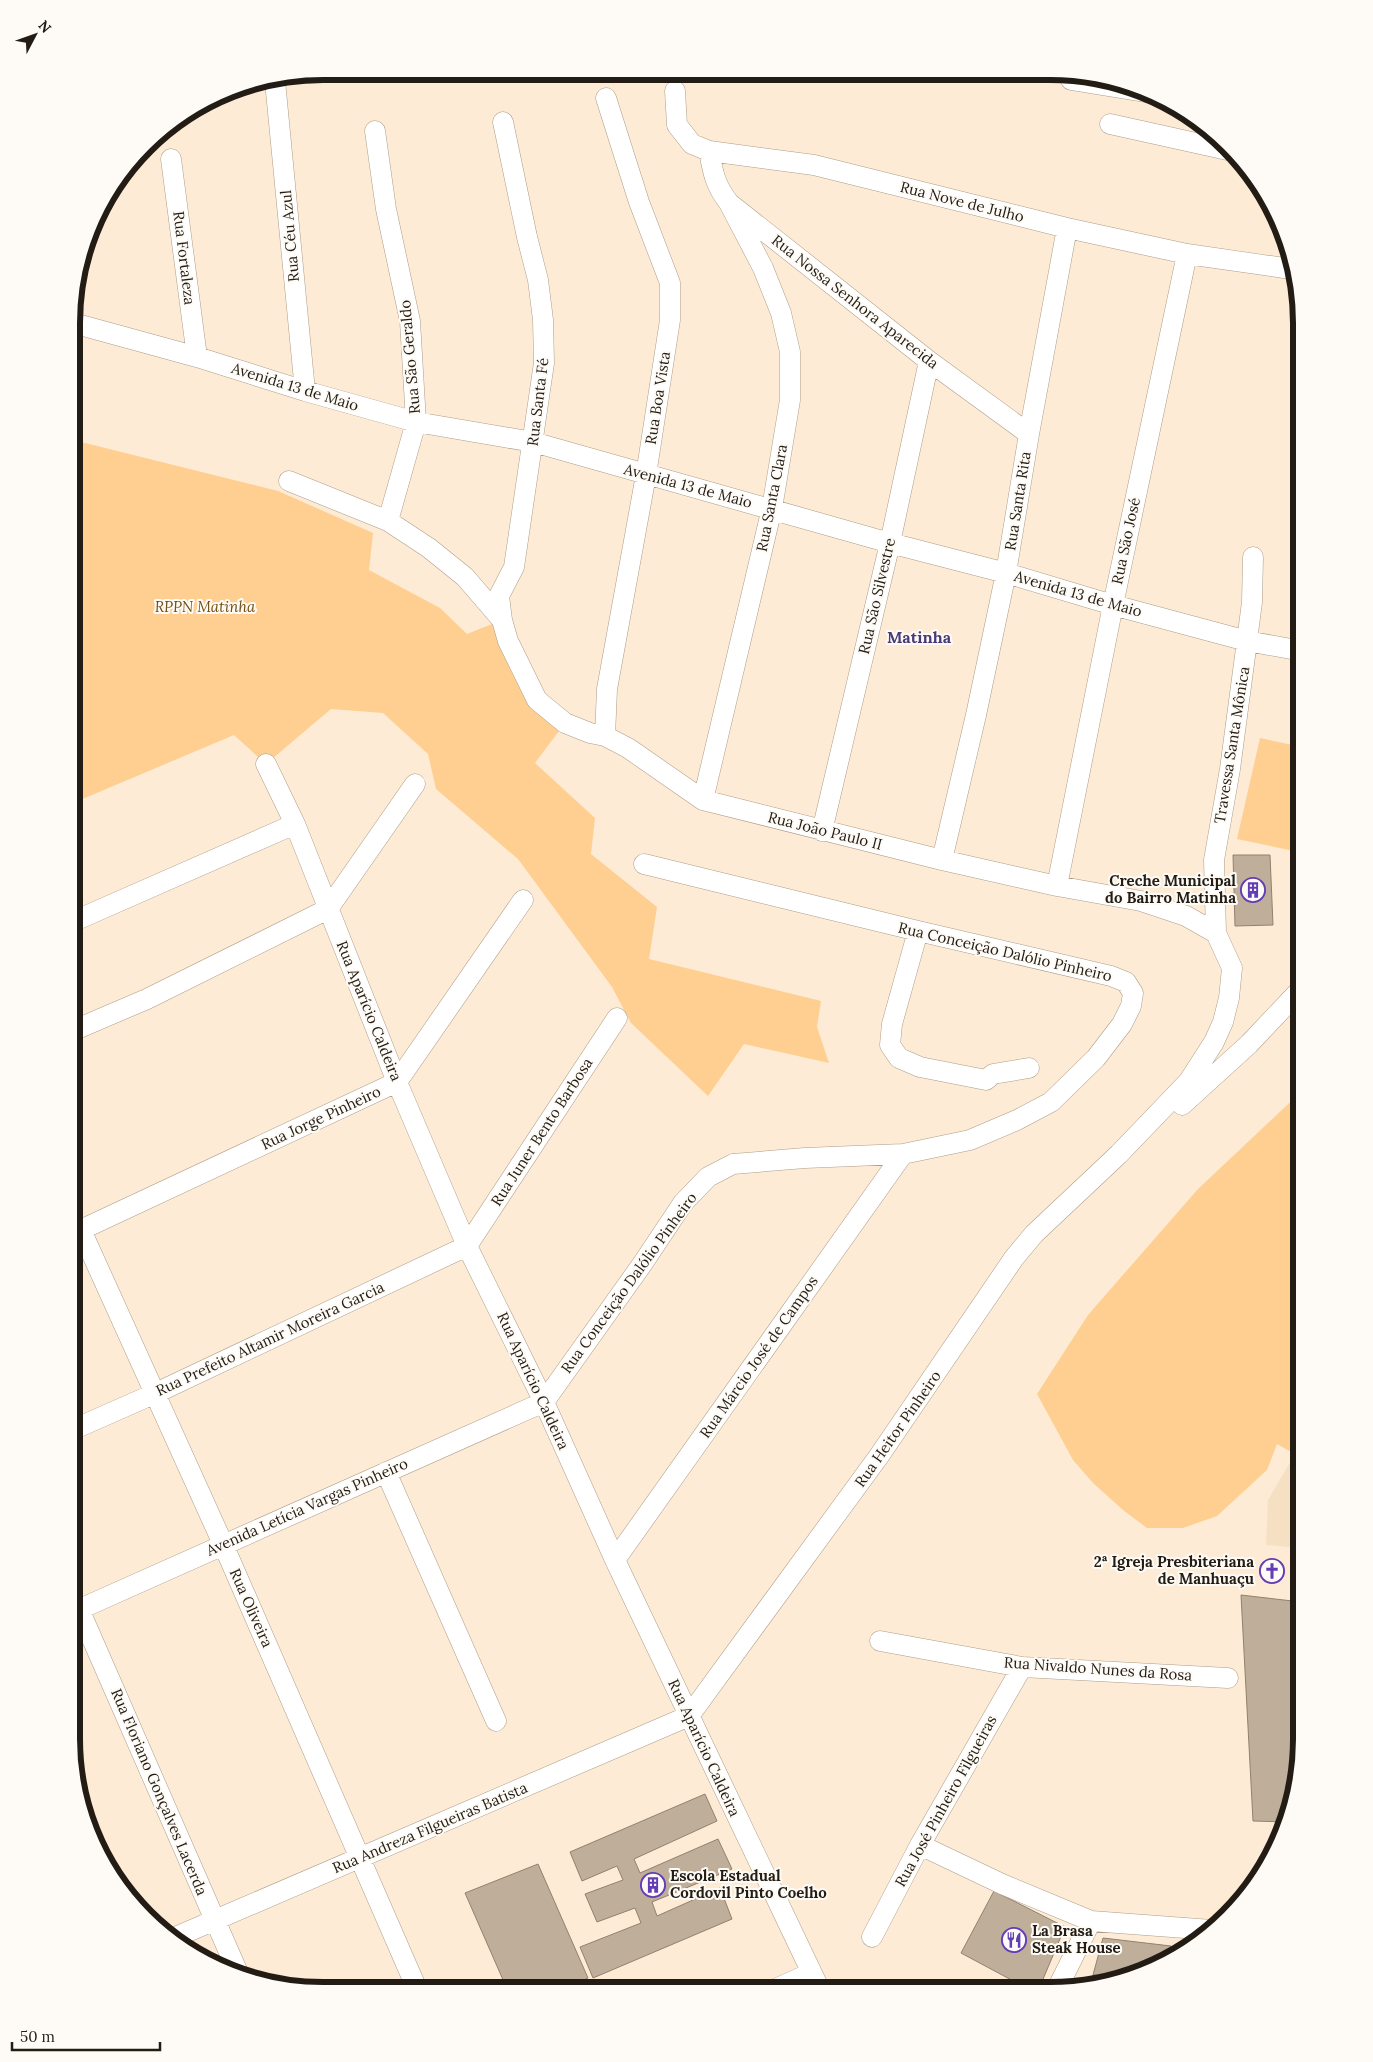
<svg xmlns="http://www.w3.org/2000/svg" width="1373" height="2062" viewBox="0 0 1373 2062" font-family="Lora,serif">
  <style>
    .built { fill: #f6e0c3 }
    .green { fill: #fecf91 }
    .building { fill: #bfaf9a; stroke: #91816d }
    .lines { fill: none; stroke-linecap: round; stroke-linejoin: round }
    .minor-casing { stroke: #ad9d88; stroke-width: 21 }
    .minor { stroke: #fff; stroke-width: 20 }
    .labels { text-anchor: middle; stroke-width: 4; stroke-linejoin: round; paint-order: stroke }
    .street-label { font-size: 15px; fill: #221c14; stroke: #fefbf6 }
    .park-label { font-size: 15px; font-style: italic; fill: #754f14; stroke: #fefbf6 }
    .poi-label { font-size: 15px; font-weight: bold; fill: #221c14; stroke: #fefbf6; text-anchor: end }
    .neighbourhood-label { font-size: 16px; font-weight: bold; fill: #493a77; stroke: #fefbf6 }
    .rim { fill: none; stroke: #221c14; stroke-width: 6 }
  </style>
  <rect width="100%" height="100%" fill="#fdebd5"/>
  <!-- built -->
  <path class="built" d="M1295,1454H1301V1548L1266,1545L1268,1500Z"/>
  <!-- green -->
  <path class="green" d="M73,440L278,491L373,533L369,570L440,608L467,634L502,620L508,641L565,723L535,763L595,818L591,854L657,907L649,959L821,1001L817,1027L829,1063L744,1044L708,1096L631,1023L612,987L518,859L436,789L428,754L383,713L331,709L266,764L234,735L73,803Z
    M1260,738L1302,747V838L1299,852L1237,839Z
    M1301,1092V1454H1295L1277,1444L1267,1470L1217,1516L1183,1528H1147L1123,1510L1093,1483L1073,1460L1037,1394L1088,1315L1198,1189Z"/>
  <!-- building -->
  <path class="building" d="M1233,855H1270L1273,925L1235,926Z
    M1241,1595L1301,1602V1756L1298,1774H1292L1288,1822L1253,1821Z
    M1292,1774H1298L1288,1821Z
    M705,1794L717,1821L634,1859L640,1873L718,1839L732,1869L652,1902L657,1916L720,1888L732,1919L593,1978L580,1947L641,1923L635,1908L597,1922L585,1894L623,1880L617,1866L582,1881L570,1852Z
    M538,1864L588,1978L562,1989H507L465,1893Z
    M994,1891L1065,1927L1038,1991H1032L961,1953Z
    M1103,1938L1171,1946V1958L1147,1972L1115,1978L1093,1975Z
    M1093,1975L1115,1978L1092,1982Z"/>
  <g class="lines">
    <defs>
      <path id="minor" d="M1071,80L1151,93
        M275,81L305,391
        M675,91L677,125L692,144L709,151L814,165L1067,228L1187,254L1291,269
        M1110,124L1232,151
        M375,131L386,209L410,321L416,422L388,521
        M709,151C713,173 715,185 729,203L929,361L1029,434
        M171,159L197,357
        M73,323L197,357L305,391L416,422L533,442L890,543L1006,573L1113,605L1247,641L1302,651
        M289,481L388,521L429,548L465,577L502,620L508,641L537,700L565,723L590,733L605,736L628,748L703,800L942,860L1057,886L1141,901L1186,916L1216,933L1232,968L1229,998L1223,1022L1214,1042L1189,1081L1119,1154L1034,1234L1014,1258L879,1456L689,1716
        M502,620L499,596L514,567L544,363L543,320L538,280L527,237L503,122
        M605,736L607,689L646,475L670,320V283L639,202L606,98
        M266,764L295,824L397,1082L467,1246L544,1402L615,1560L820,1990
        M703,800L772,508L790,400V352L781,313L763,268L729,203
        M822,831L890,543L929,361
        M942,860L976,715L1006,573L1029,434L1067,228
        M1057,886L1113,605L1187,254
        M72,922L295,824
        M918,931L892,1024L890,1045L899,1058L920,1067L986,1080L993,1074L1029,1068
        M1216,933L1214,860L1230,769L1247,641L1252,602L1253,557
        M72,1031L147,999L328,909L415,784
        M1182,1105L1249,1044L1301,989
        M81,1230L223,1544L417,1989
        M72,1234L397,1082L523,900
        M544,1402L643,1263L683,1203L708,1177L733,1164L805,1158L903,1154L970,1140L1017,1120L1051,1102L1096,1058L1122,1024L1131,1006L1133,993L1126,982L1111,976L918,931L644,864
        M72,1430L156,1393L467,1246L617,1018
        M386,1472L496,1721
        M615,1560L903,1154
        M79,1609L239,1975
        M71,1613L544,1402
        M880,1641L1022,1667L1228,1678
        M920,1845L1002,1884L1091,1921L1212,1930
        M872,1937L920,1845L1022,1667
        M171,1939L689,1716
        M1057,1989L1091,1921
        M773,1990L811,1973"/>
    </defs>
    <!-- minor casing -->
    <use href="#minor" class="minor-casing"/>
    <!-- minor -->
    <use href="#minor" class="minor"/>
  </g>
  <!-- icons -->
  <defs>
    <symbol id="building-ring" viewBox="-11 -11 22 22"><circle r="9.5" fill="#fefbf6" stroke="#623db5" stroke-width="1.5"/><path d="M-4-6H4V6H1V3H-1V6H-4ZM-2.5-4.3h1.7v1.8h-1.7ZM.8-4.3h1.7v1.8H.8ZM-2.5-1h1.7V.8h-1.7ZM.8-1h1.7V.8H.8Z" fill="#623db5"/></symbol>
    <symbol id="church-ring" viewBox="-11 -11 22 22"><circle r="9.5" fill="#fefbf6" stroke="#623db5" stroke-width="1.5"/><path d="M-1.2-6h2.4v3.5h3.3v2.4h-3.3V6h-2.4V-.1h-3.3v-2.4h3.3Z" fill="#623db5"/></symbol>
    <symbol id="restaurant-ring" viewBox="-11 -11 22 22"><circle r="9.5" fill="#fefbf6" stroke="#623db5" stroke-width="1.5"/><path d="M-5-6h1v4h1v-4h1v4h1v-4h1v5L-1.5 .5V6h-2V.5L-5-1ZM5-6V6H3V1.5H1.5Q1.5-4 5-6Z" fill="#623db5"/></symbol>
  </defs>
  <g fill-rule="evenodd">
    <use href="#building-ring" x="1239" y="876" width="28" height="28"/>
    <use href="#church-ring" x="1258" y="1557" width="28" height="28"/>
    <use href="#building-ring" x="639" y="1871" width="28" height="28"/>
    <use href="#restaurant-ring" x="1000" y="1926" width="28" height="28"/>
  </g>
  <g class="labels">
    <!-- street labels -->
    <g class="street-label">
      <text transform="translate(962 202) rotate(14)" y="5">Rua Nove de Julho</text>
      <text transform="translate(290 236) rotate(-95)" y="5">Rua Céu Azul</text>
      <text transform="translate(184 258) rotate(83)" y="5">Rua Fortaleza</text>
      <text transform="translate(855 302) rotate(38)" y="5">Rua Nossa Senhora Aparecida</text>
      <text transform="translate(410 357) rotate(-95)" y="5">Rua São Geraldo</text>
      <text transform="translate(295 387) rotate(17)" y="5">Avenida 13 de Maio</text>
      <text transform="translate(658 398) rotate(-81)" y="5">Rua Boa Vista</text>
      <text transform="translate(538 402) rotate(-83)" y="5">Rua Santa Fé</text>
      <text transform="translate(688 486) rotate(15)" y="5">Avenida 13 de Maio</text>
      <text transform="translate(772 498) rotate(-79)" y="5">Rua Santa Clara</text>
      <text transform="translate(1018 501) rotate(-81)" y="5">Rua Santa Rita</text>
      <text transform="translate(1126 541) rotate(-78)" y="5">Rua São José</text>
      <text transform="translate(1078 594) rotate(16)" y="5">Avenida 13 de Maio</text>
      <text transform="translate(877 596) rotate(-77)" y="5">Rua São Silvestre</text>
      <text transform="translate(1232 745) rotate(-81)" y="5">Travessa Santa Mônica</text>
      <text transform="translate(825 831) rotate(14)" y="5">Rua João Paulo II</text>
      <text transform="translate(1005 952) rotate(13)" y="5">Rua Conceição Dalólio Pinheiro</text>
      <text transform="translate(369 1011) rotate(68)" y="5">Rua Aparício Caldeira</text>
      <text transform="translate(321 1118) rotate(-25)" y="5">Rua Jorge Pinheiro</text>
      <text transform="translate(542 1132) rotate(-57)" y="5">Rua Juner Bento Barbosa</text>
      <text transform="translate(629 1283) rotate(-54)" y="5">Rua Conceição Dalólio Pinheiro</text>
      <text transform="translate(270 1339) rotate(-25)" y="5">Rua Prefeito Altamir Moreira Garcia</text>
      <text transform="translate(759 1357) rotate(-55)" y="5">Rua Márcio José de Campos</text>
      <text transform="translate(533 1381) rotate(65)" y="5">Rua Aparício Caldeira</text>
      <text transform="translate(898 1429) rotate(-55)" y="5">Rua Heitor Pinheiro</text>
      <text transform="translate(307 1507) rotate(-24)" y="5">Avenida Letícia Vargas Pinheiro</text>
      <text transform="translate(251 1608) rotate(66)" y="5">Rua Oliveira</text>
      <text transform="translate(1098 1669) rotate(4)" y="5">Rua Nivaldo Nunes da Rosa</text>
      <text transform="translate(704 1748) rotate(65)" y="5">Rua Aparício Caldeira</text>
      <text transform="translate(159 1792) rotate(67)" y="5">Rua Floriano Gonçalves Lacerda</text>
      <text transform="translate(946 1801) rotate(-61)" y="5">Rua José Pinheiro Filgueiras</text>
      <text transform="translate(430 1828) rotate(-23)" y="5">Rua Andreza Filgueiras Batista</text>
    </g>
    <!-- park labels -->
    <g class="park-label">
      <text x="205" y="612">RPPN Matinha</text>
    </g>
    <!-- poi labels -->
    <g class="poi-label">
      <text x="1236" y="886">Creche Municipal<tspan x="1236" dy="17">do Bairro Matinha</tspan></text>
      <text x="1254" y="1567">2ª Igreja Presbiteriana<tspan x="1254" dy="17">de Manhuaçu</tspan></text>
      <text x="670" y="1881" text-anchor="start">Escola Estadual<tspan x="670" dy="17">Cordovil Pinto Coelho</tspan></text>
      <text x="1032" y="1936" text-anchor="start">La Brasa<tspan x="1032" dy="17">Steak House</tspan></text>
    </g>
    <!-- neighbourhood labels -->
    <g class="neighbourhood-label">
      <text x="919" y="643">Matinha</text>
    </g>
  </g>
  <!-- crop -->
  <path d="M0 0H1373V2062H0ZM323 80H1050A243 243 0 0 1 1293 323V1739A243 243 0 0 1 1050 1982H323A243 243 0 0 1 80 1739V323A243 243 0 0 1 323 80Z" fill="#fefbf6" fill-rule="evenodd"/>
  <path class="rim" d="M323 80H1050A243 243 0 0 1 1293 323V1739A243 243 0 0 1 1050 1982H323A243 243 0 0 1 80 1739V323A243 243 0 0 1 323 80Z"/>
  <!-- north arrow -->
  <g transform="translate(35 35) rotate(49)" stroke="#fefbf6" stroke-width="4" paint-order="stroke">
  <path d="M0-4L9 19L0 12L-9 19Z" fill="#221c14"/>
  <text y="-8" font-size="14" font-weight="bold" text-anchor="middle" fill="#221c14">N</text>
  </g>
  <!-- scale -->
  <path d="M12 2042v8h148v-8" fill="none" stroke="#221c14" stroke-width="2.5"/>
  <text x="20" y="2042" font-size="15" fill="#221c14" stroke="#fefbf6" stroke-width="4" paint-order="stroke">50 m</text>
</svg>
